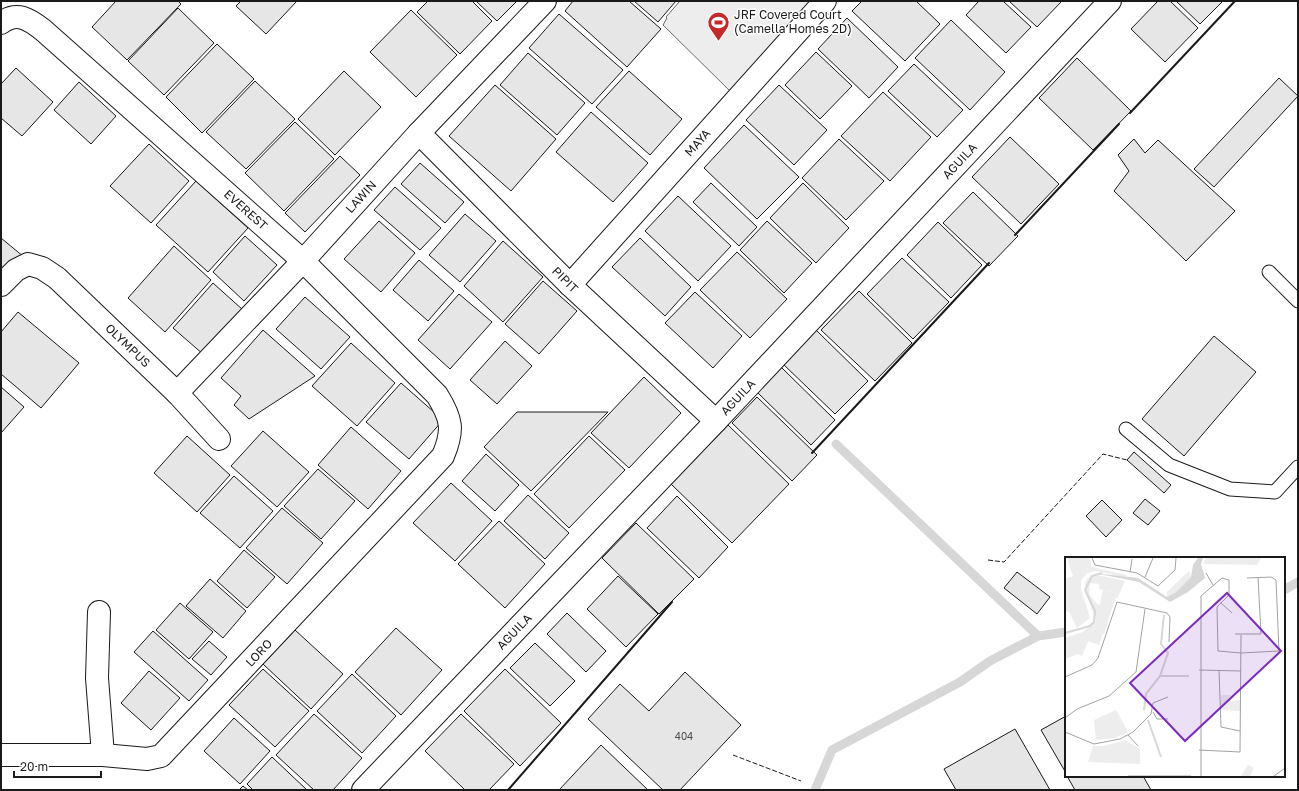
<svg xmlns="http://www.w3.org/2000/svg" width="1299" height="791" viewBox="0 0 1299 791" font-family="'Golos Text',sans-serif">
  <style>
    .built { fill: #ededed; stroke: #6a6a6a }
    .lines { fill: none; stroke-linecap: round; stroke-linejoin: round }
    .stream { stroke: #d7d7d7; stroke-width: 9 }
    .building { fill: #e6e6e6; stroke: #1a1a1a }
    .service-casing { stroke: #1a1a1a; stroke-width: 15 }
    .minor-casing { stroke: #1a1a1a; stroke-width: 24 }
    .service { stroke: #fff; stroke-width: 13 }
    .minor { stroke: #fff; stroke-width: 22 }
    .fence { stroke: #1a1a1a; stroke-width: 1; stroke-dasharray: 5 2; stroke-linecap: butt }
    .wall { stroke: #1a1a1a; stroke-width: 2 }
    .labels { text-anchor: middle; stroke-width: 3; stroke-linejoin: round; paint-order: stroke }
    .number-label { font-size: 10px; fill: #4d4d4d }
    .poi-label { font-size: 12px; fill: #1a1a1a; stroke: #fff; text-anchor: start }
    .street-label { font-size: 12px; fill: #1a1a1a; stroke: #fff }
    .inset-river { fill: none; stroke: #d7d7d7; stroke-width: 2 }
    .inset-road { fill: none; stroke: #a3a3a3; stroke-width: 1 }
    .view { fill: #7b2cbf; fill-opacity: 0.15; stroke: #7b2cbf; stroke-width: 2 }
    .inset-edge { fill: none; stroke: #1a1a1a; stroke-width: 2 }
  </style>
  <rect width="100%" height="100%" fill="#fff"/>
  <!-- built -->
  <path class="built" d="M680,1H813L731,92L663,25L667,18L666,17Z"/>
  <g class="lines">
    <!-- stream -->
    <path class="stream" d="M836,444L1038,636
      M1284,590L1298,582
      M815,790L832,750L960,682L990,661L1038,636L1066,632"/>
  </g>
  <!-- building -->
  <path class="building" d="M116,1H178L181,4L127,60L92,27Z
    M241,1H297L266,34L236,6Z
    M428,1H472L492,21L460,54L417,12Z
    M476,1H517L497,21Z
    M573,1H629L661,29L627,67L565,11Z
    M634,1H676L658,22Z
    M862,1H916L940,24L905,61L852,11Z
    M979,1H1003L1031,27L1006,53L966,15Z
    M1009,1H1062L1037,27Z
    M1158,1H1170L1198,28L1165,62L1131,29Z
    M1176,1H1223L1200,24Z
    M178,8L214,43L164,95L128,61Z
    M411,10L457,55L416,97L370,52Z
    M559,14L623,70L592,104L529,48Z
    M847,18L898,67L869,98L818,49Z
    M951,20L1005,72L970,110L915,58Z
    M217,44L254,79L202,133L166,97Z
    M816,52L852,86L820,119L785,85Z
    M528,53L585,103L557,135L500,85Z
    M1077,58L1131,111L1093,150L1039,98Z
    M914,64L963,110L937,137L888,91Z
    M16,68L53,102L22,136L1,118V84Z
    M344,71L381,107L335,155L298,119Z
    M629,71L682,119L650,155L596,107Z
    M1279,78L1298,96L1214,187L1194,169Z
    M255,81L295,119L246,169L206,132Z
    M79,82L116,116L91,144L54,110Z
    M495,85L556,139L511,191L449,136Z
    M779,85L827,130L794,165L746,120Z
    M883,92L931,137L890,181L841,136Z
    M591,112L648,163L613,202L556,152Z
    M295,122L334,159L284,211L245,173Z
    M744,125L799,177L757,219L704,168Z
    M1010,137L1059,184L1021,224L972,177Z
    M839,139L884,181L846,220L802,178Z
    M1134,139L1145,153L1158,140L1235,211L1186,261L1114,191L1129,171L1118,155Z
    M149,144L189,181L151,223L110,186Z
    M340,156L360,175L305,232L285,213Z
    M420,163L464,202L445,223L401,184Z
    M196,181L248,228L208,272L156,225Z
    M711,183L757,227L739,246L693,202Z
    M803,183L849,228L816,263L770,218Z
    M395,187L441,228L420,250L374,210Z
    M973,192L1018,236L989,266L943,223Z
    M678,196L731,246L698,281L645,231Z
    M465,214L496,241L460,282L429,255Z
    M379,221L415,253L381,292L344,259Z
    M767,221L812,263L784,293L740,250Z
    M938,222L982,265L951,298L907,255Z
    M245,236L277,265L244,301L213,272Z
    M1,238L24,257L1,284Z
    M640,238L691,287L665,316L612,267Z
    M503,241L543,277L503,322L464,286Z
    M174,246L211,280L165,332L128,298Z
    M737,252L787,299L750,338L700,290Z
    M902,258L949,302L913,339L867,294Z
    M419,260L454,291L428,321L393,290Z
    M543,281L577,311L539,354L505,324Z
    M213,283L243,310L204,355L173,328Z
    M859,291L912,343L875,381L821,330Z
    M695,292L742,336L713,368L665,323Z
    M459,294L492,322L450,369L418,340Z
    M305,297L350,337L321,369L276,329Z
    M18,312L79,363L41,408L1,374V332Z
    M263,330L315,376L249,419L234,405L241,396L221,378Z
    M816,330L868,381L835,414L783,364Z
    M1214,336L1256,372L1184,456L1142,419Z
    M505,341L532,366L497,404L470,380Z
    M351,343L395,383L357,426L312,386Z
    M781,367L835,420L811,445L757,392Z
    M644,377L681,413L629,468L591,433Z
    M401,383L443,420L409,459L366,422Z
    M1,387L24,407L1,433Z
    M757,397L817,455L792,481L732,423Z
    M517,412H608L531,491L484,447Z
    M728,425L789,484L732,543L671,484Z
    M351,427L401,471L368,509L318,465Z
    M263,431L309,472L277,507L231,466Z
    M187,436L230,475L197,512L154,473Z
    M589,436L625,470L569,528L534,494Z
    M1134,452L1171,485L1164,493L1127,460Z
    M486,454L519,485L495,511L462,481Z
    M318,469L355,501L321,539L284,506Z
    M234,476L273,511L240,548L200,513Z
    M451,483L492,521L455,561L413,523Z
    M528,495L569,533L545,559L504,521Z
    M677,496L728,547L699,578L647,528Z
    M1145,499L1160,511L1148,525L1133,513Z
    M1102,500L1122,520L1106,537L1086,516Z
    M282,508L323,543L287,584L246,548Z
    M499,521L545,564L505,608L458,564Z
    M636,523L694,579L659,614L602,558Z
    M244,550L275,577L247,608L217,581Z
    M1017,572L1050,597L1037,614L1004,588Z
    M618,576L658,614L626,647L587,609Z
    M210,579L246,611L223,638L186,606Z
    M180,603L213,632L189,659L156,630Z
    M567,613L606,651L586,672L547,634Z
    M396,628L442,670L401,715L355,672Z
    M295,630L343,674L311,709L263,664Z
    M153,631L208,680L189,701L134,652Z
    M209,641L227,657L211,675L192,659Z
    M535,643L575,681L550,706L510,668Z
    M263,669L309,711L275,747L229,705Z
    M505,669L561,723L520,766L464,711Z
    M149,671L180,698L151,730L121,703Z
    M685,672L741,725L680,790H663L588,719L620,684L649,711Z
    M352,674L396,716L362,753L317,711Z
    M314,714L362,758L333,790H314L276,755Z
    M461,714L514,764L489,790H465L425,751Z
    M1066,716V773L1041,730Z
    M234,718L270,751L240,784L204,751Z
    M1015,729L1050,790H956L944,769Z
    M601,745L648,790H559Z
    M272,757L307,790H253L247,784Z
    M1067,776H1143L1151,790H1075Z
    M243,786L248,790H239Z"/>
  <g class="lines">
    <defs>
      <path id="service" d="M1269,272L1298,301
        M1126,429L1169,465L1230,489L1275,492L1298,467"/>
      <g id="minor">
        <path id="s1" d="M1,23C17,11 29,19 43,30L303,261L437,395C452,419 454,430 443,456L161,756L147,759L103,755H1"/>
        <path id="s2" d="M419,133L570,285L716,421"/>
        <path id="s3" d="M1,285L16,270L28,264L42,268L57,278L177,393L219,439"/>
        <path id="s4" d="M570,285L825,1"/>
        <path id="s5" d="M177,393L303,261L419,133L545,1"/>
        <path d="M99,612L97,678L103,755"/>
        <path id="s6" d="M363,790L716,421L1110,1"/>
      </g>
    </defs>
    <!-- service casing -->
    <use href="#service" class="service-casing"/>
    <!-- minor casing -->
    <use href="#minor" class="minor-casing"/>
    <!-- service -->
    <use href="#service" class="service"/>
    <!-- minor -->
    <use href="#minor" class="minor"/>
    <!-- fence -->
    <path class="fence" d="M988,560L1004,562L1103,454L1127,460
      M733,755L801,781"/>
    <!-- wall -->
    <path class="wall" d="M1130,113L1235,1
      M1015,235L1119,124
      M812,453L989,263
      M508,790L672,602"/>
  </g>
  <!-- icons -->
  <defs>
    <symbol id="stadium-pin" viewBox="-11 -11 22 30"><path d="M0 17L-7.5 6A9.5 9.5 0 1 1 7.5 6Z" fill="#c62828" stroke="#fff"/><path d="M0-5a6.5 5 0 1 0 0 10a6.5 5 0 1 0 0-10ZM-3.5-1.8h7v3.6h-7Z" fill="#fff"/></symbol>
  </defs>
  <g fill-rule="evenodd">
    <use href="#stadium-pin" x="706" y="10" width="25" height="34"/>
  </g>
  <g class="labels">
    <!-- number labels -->
    <g class="number-label">
      <text x="684" y="740">404</text>
    </g>
    <!-- poi labels -->
    <g class="poi-label">
      <text x="734" y="19">JRF Covered Court<tspan x="734" dy="14">(Camella Homes 2D)</tspan></text>
    </g>
    <!-- street labels -->
    <g class="street-label">
      <text dy="4" stroke="none"><textPath href="#s4" startOffset="191">MAYA</textPath></text>
      <text dy="4" stroke="none"><textPath href="#s6" startOffset="867">AGUILA</textPath></text>
      <text dy="4" stroke="none"><textPath href="#s5" startOffset="269">LAWIN</textPath></text>
      <text dy="4" stroke="none"><textPath href="#s1" startOffset="318">EVEREST</textPath></text>
      <text dy="4" stroke="none"><textPath href="#s2" startOffset="207">PIPIT</textPath></text>
      <text dy="4" stroke="none"><textPath href="#s3" startOffset="165">OLYMPUS</textPath></text>
      <text dy="4" stroke="none"><textPath href="#s6" startOffset="543">AGUILA</textPath></text>
      <text dy="4" stroke="none"><textPath href="#s6" startOffset="219">AGUILA</textPath></text>
      <text transform="translate(259 653) rotate(-47)" y="4">LORO</text>
    </g>
  </g>
  <!-- overview -->
  <g transform="translate(1065 557)">
    <rect width="220" height="220" fill="#fff"/>
    <path d="M51,153L63,175L50,181L31,183L29,163ZM60,183L75,192V207L23,205L28,189H39Z" fill="#ededed"/>
    <path d="M2,1H22L25,2L27,10L62,18L60,20L30,14L22,16L16,24V32L25,61L12,71L4,55L0,53V22L8,19ZM141,1H196L192,8L138,7ZM124,14L126,20L111,35L102,40V35ZM32,18L60,24L52,42L48,35L34,32V27L25,26L24,37L33,48H48L39,78L30,68L17,99L13,97L0,102V81L18,75L31,64L21,36L20,25L24,20Z" fill="#ededed"/>
    <path d="M38,32L52,37L34,88L22,84L31,68ZM156,138H165L166,144L175,143V154L156,153ZM183,208L189,211L185,219H176Z" fill="#ededed"/>
    <path d="M133,1H138L136,7L140,21L123,35L105,45L74,25L29,16L73,21L102,40L111,35L126,20L128,8Z" fill="#d7d7d7"/>
    <path class="inset-river" d="M0,76L25,69L29,65L30,54L20,33L27,19L37,16M96,119H124M79,153L81,137L95,119L103,96L96,87L99,58M83,163L96,200"/>
    <path class="inset-road" d="M27,1L30,8L72,16L93,29L110,13L111,1M65,15L67,2M141,16L148,28M80,20L88,1M156,46L167,56M170,77H196L193,20M134,113L176,114M154,113L156,170L175,174M0,120L27,108L33,101L52,45L102,56L105,60L104,85M88,155L92,162H103M0,161L12,152L44,139L71,115L80,52M0,175L29,187L55,182L68,175L86,157L88,146L103,140M63,178L73,189M134,193L175,195L176,78M63,219H126M136,219V39L157,21L164,23V38L152,50L153,94L176,96L214,94L211,23L206,20L182,21M209,219L220,211"/>
    <path class="view" d="M162,36L216,94L120,184L65,126Z"/>
    <rect width="220" height="220" class="inset-edge"/>
  </g>
  <!-- border -->
  <rect width="1299" height="791" fill="none" stroke="#1a1a1a" stroke-width="4"/>
  <!-- scale -->
  <path d="M14 771v6h87v-6" fill="none" stroke="#1a1a1a" stroke-width="2"/>
  <text x="20" y="771" font-size="12" fill="#1a1a1a" stroke="#ffffff" stroke-width="3" paint-order="stroke">20 m</text>
</svg>
